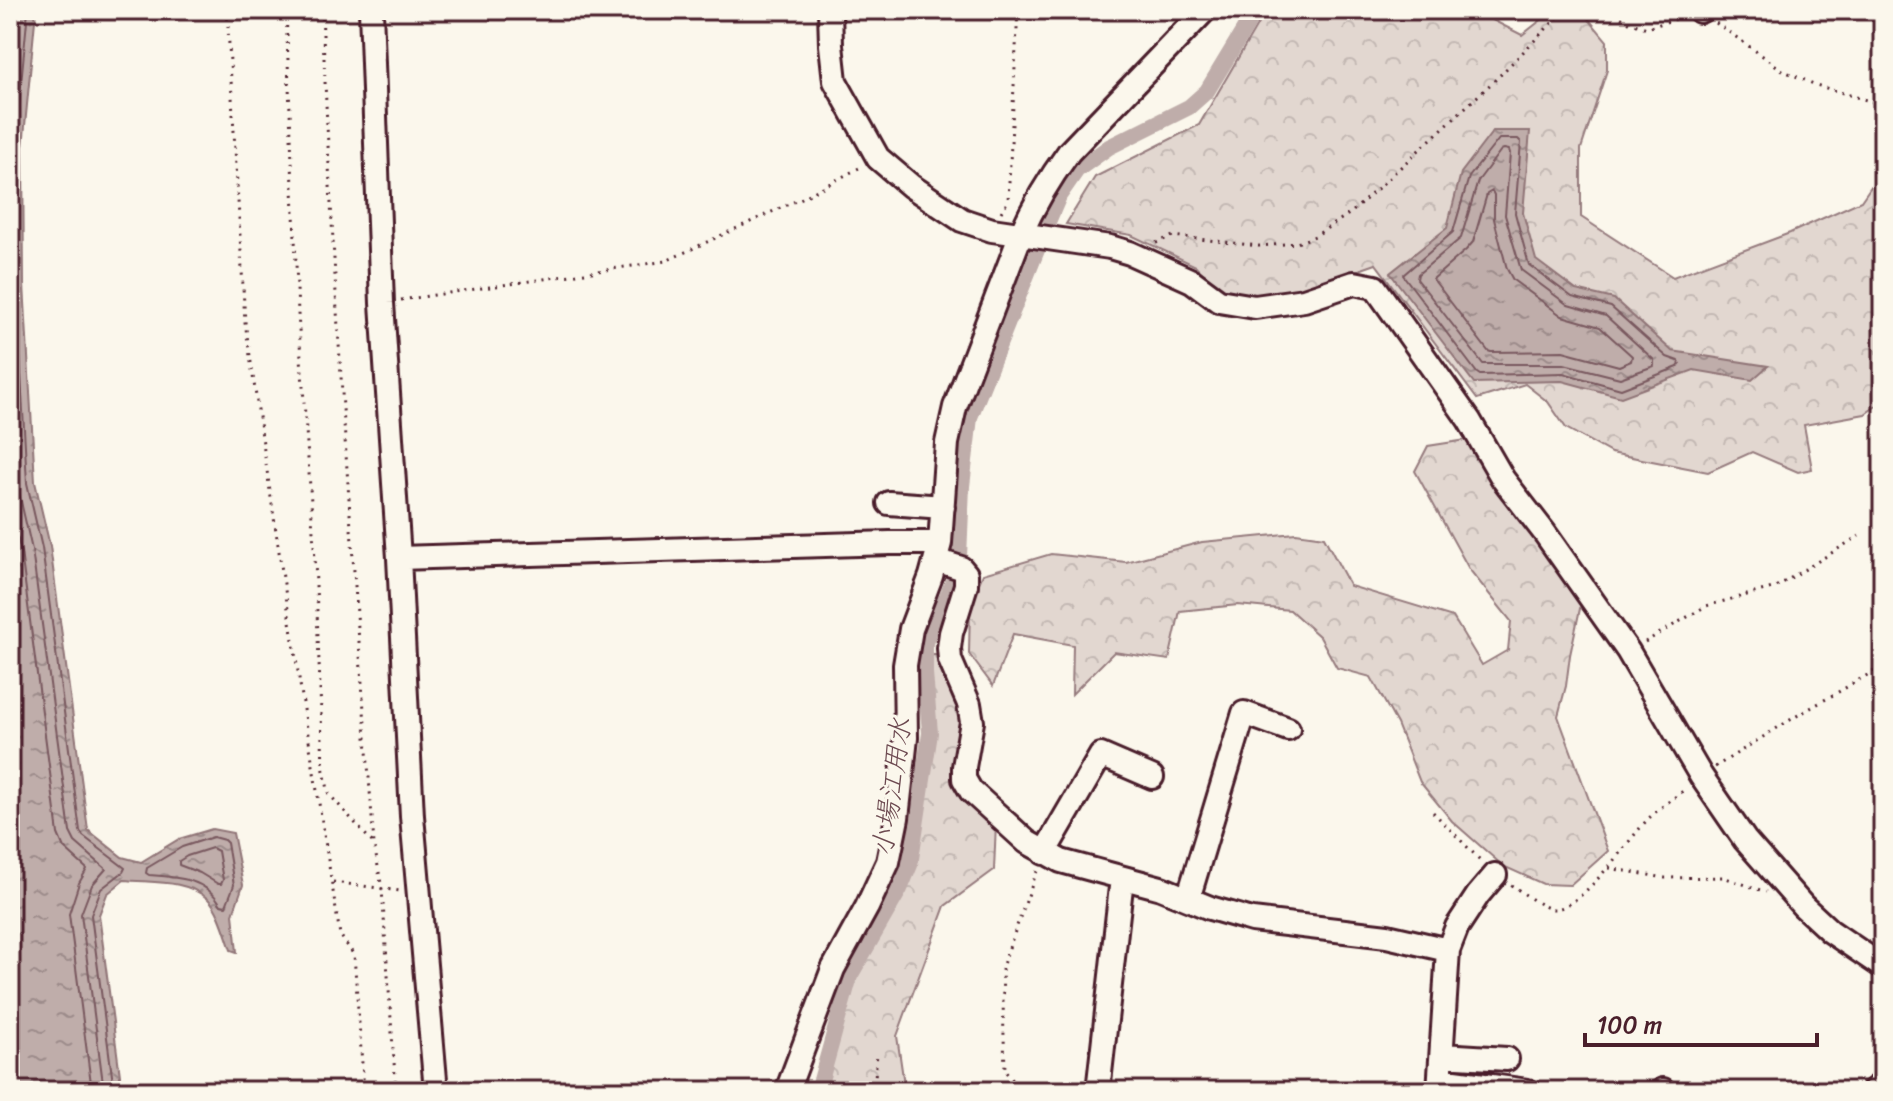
<svg xmlns="http://www.w3.org/2000/svg" width="1893" height="1101" viewBox="0 0 1893 1101" font-family="Sriracha,'Klee One',sans-serif">
  <style>
    .forest { fill: url(#forest-crowns); stroke: #967b7e; stroke-width: 2 }
    .water { fill: url(#water-ripples); stroke: #907477; stroke-width: 2 }
    .lines { fill: none; stroke-linecap: round; stroke-linejoin: round }
    .shore { stroke: #79585e; stroke-width: 2 }
    .canal { stroke: #bfadaa; stroke-width: 16 }
    .minor-casing { stroke: #4a1f2b; stroke-width: 28 }
    .path { stroke: #4a1f2b; stroke-width: 3; stroke-dasharray: 2 6; stroke-linecap: butt }
    .minor { stroke: #fbf7ec; stroke-width: 22 }
    .labels { text-anchor: middle; stroke-width: 6; stroke-linejoin: round; paint-order: stroke }
    .water-label { font-size: 28px; font-style: italic; fill: #6d4a51; stroke: #fbf7ec }
  </style>
  <defs>
    <pattern id="forest-crowns" width="20" height="18" patternUnits="userSpaceOnUse" patternTransform="scale(2)"><rect width="20" height="18" fill="#e2d7d0"/><path d="M2 6a3 3 0 1 1 6 0M12 15a3 3 0 1 1 6 0" fill="none" stroke="#c3b8b3"/></pattern>
    <pattern id="water-ripples" width="26" height="14" patternUnits="userSpaceOnUse" patternTransform="scale(2)"><rect width="26" height="14" fill="#bfadaa"/><path d="M2 4q2-2 4 0t4 0M15 11q2-2 4 0t4 0" fill="none" stroke="#9d8c8b"/></pattern>
  </defs>
  <rect width="100%" height="100%" fill="#fbf7ec"/>
  <filter id="ink" filterUnits="userSpaceOnUse"><feTurbulence type="fractalNoise" baseFrequency=".0125" numOctaves="2"/><feDisplacementMap in="SourceGraphic" scale="16" xChannelSelector="R" yChannelSelector="G"/><feConvolveMatrix kernelMatrix="1 2 1 2 8 2 1 2 1" color-interpolation-filters="sRGB"/></filter>
  <g filter="url(#ink)">
    <!-- forest -->
    <path class="forest" d="M1266,10H1473L1522,35L1550,13L1582,11L1607,41V70L1581,149V217L1673,277L1790,233L1861,201L1883,169V401L1865,414L1804,425L1812,469L1798,472L1752,452L1708,472L1611,453L1566,428L1548,402L1525,384L1477,399L1376,264L1299,291L1225,298L1196,266L1131,235L1066,224L1095,177L1199,125Z
      M1466,440L1581,604L1570,655L1566,686L1558,716L1608,851L1570,885L1543,884L1503,866L1452,821L1420,782L1397,724L1371,677L1337,668L1320,637L1290,610L1238,605L1180,611L1169,660L1114,652L1072,694L1073,645L1013,634L993,686L969,654L970,604L983,574L1051,554L1126,562L1202,542L1296,533L1324,537L1350,586L1453,617L1482,665L1508,650L1511,621L1469,569L1415,471L1428,446Z
      M928,655H939L955,691L959,714L961,736L954,764L996,823L994,870L945,906L897,1036L905,1091H821L854,979L905,892L914,864L935,723L930,684Z"/>
    <!-- water -->
    <path class="water" d="M10,10H36L23,147L24,284L35,482L50,546L88,830L122,857L141,862L179,839L212,829L233,833L243,885L233,914L237,952L231,950C226,936 219,909 208,899C186,879 151,883 124,880L107,894L99,915L122,1091H10Z
      M1493,131H1530L1523,213L1536,260L1576,290L1614,299L1672,351L1768,366L1752,380L1694,370L1621,397L1562,381L1474,383L1390,273L1447,228L1461,173Z"/>
    <g class="lines">
      <!-- shore -->
      <path class="shore" d="M28,10L15,147L16,284L27,483L42,548L80,831L83,836L125,868L123,872L101,889L91,915L114,1091
        M10,95L18,10
        M1499,139H1518L1521,142L1515,213L1529,265L1572,297L1611,307L1667,357L1678,361L1680,364L1678,367L1621,389L1563,373L1480,375L1477,373L1403,275L1453,232L1469,177Z
        M1504,149L1509,150L1510,153L1505,215L1521,270L1568,305L1606,316L1654,360V366L1620,378L1564,364H1483L1417,279L1418,274L1461,238L1478,181L1501,150Z
        M1492,191L1494,195V219L1507,269L1513,280L1562,316L1600,327L1632,356L1631,361L1619,366L1563,351L1491,352L1488,351L1433,279L1466,250L1473,242L1487,194Z
        M10,362L17,484L32,550L70,832L75,842L106,869L92,885L81,914L104,1091
        M10,507L21,552L58,834L64,848L87,869L79,883L69,914L92,1091
        M213,837L224,840L227,843L234,885L226,906L221,905C206,878 177,877 149,875L146,873L147,868L182,847Z
        M212,848L218,851L223,880L221,884H218L200,873L179,865V861L187,856Z"/>
      <!-- canal -->
      <path class="canal" d="M1047,224L1059,196L1077,170L1109,147L1189,107L1207,91L1256,10
        M959,557L962,486L970,417L1039,245
        M818,1091L850,976L900,889L910,865L930,733L925,673V642L947,597L956,574"/>
      <defs>
        <path id="minor" d="M371,10L382,303L399,558L412,816L436,1091
          M830,10L831,45L835,81L878,158L911,186L962,220L992,230L1110,247L1130,253L1192,281L1219,301L1255,307L1304,300L1354,283L1375,287L1469,420L1503,479L1544,532L1628,651L1701,776L1745,840L1803,906L1830,931L1883,967
          M1700,11L1702,10
          M889,503L943,507
          M399,558L890,543H940
          M936,560L961,568L966,574V585L951,633L949,648L950,660L969,704L972,722L964,767V779L971,791L1027,842L1061,861L1161,888L1210,908L1252,920L1387,936L1448,950
          M1044,853L1101,755L1152,777
          M1188,899L1244,713L1288,729
          M1442,1055L1507,1059
          M1440,1079L1528,1091
          M787,1091L833,969L867,907L888,862L897,818L906,738L905,665L911,629L931,576L940,543L947,443L955,407L1021,234C1034,204 1050,178 1069,152L1205,10
          M1098,1091L1122,878
          M1439,1091L1448,950L1457,927L1478,895L1495,875
          M1663,1091V1090
          M1873,1091L1883,1083"/>
      </defs>
      <!-- minor casing -->
      <use href="#minor" class="minor-casing"/>
      <!-- path -->
      <path class="path" d="M227,10L245,322L281,565L340,935L354,955L364,1091
        M286,10L298,314L315,560L323,766L329,794L373,843
        M322,10C333,289 353,566 374,844L382,889L396,1091
        M1607,10L1631,23L1647,28L1685,16
        M1716,23L1784,71L1816,85L1883,105
        M1001,212L1008,201L1018,10
        M1156,243L1173,236L1259,246L1297,243L1315,236L1352,212L1495,80L1565,10
        M401,300L666,261L802,198L861,167
        M1645,642L1706,606L1776,587L1859,536
        M1715,767L1795,717L1883,666
        M1433,812L1483,863
        M1609,868L1665,878L1723,877L1766,892
        M1037,871L1002,967L1005,1071L1015,1083L1061,1091
        M333,882L400,891
        M1511,885C1521,891 1543,909 1554,909C1582,909 1628,840 1648,819C1659,808 1674,798 1687,788
        M874,1091L877,1053"/>
      <!-- minor -->
      <use href="#minor" class="minor"/>
    </g>
  </g>
  <g class="labels">
    <!-- water labels -->
    <g class="water-label">
      <text transform="translate(891 787) rotate(-82)" y="10">小場江用水</text>
    </g>
  </g>
  <!-- margin -->
  <rect width="1893" height="1101" fill="none" stroke="#fbf7ec" stroke-width="40"/>
  <rect x="20" y="20" width="1853" height="1061" fill="none" stroke="#4a1f2b" stroke-width="3" filter="url(#ink)"/>
  <!-- scale -->
  <path d="M1585 1033v12h232v-12" fill="none" stroke="#4a1f2b" stroke-width="4"/>
  <text x="1597" y="1033" font-size="24" fill="#4a1f2b" stroke="#fbf7ec" stroke-width="6" paint-order="stroke">100 m</text>
</svg>
